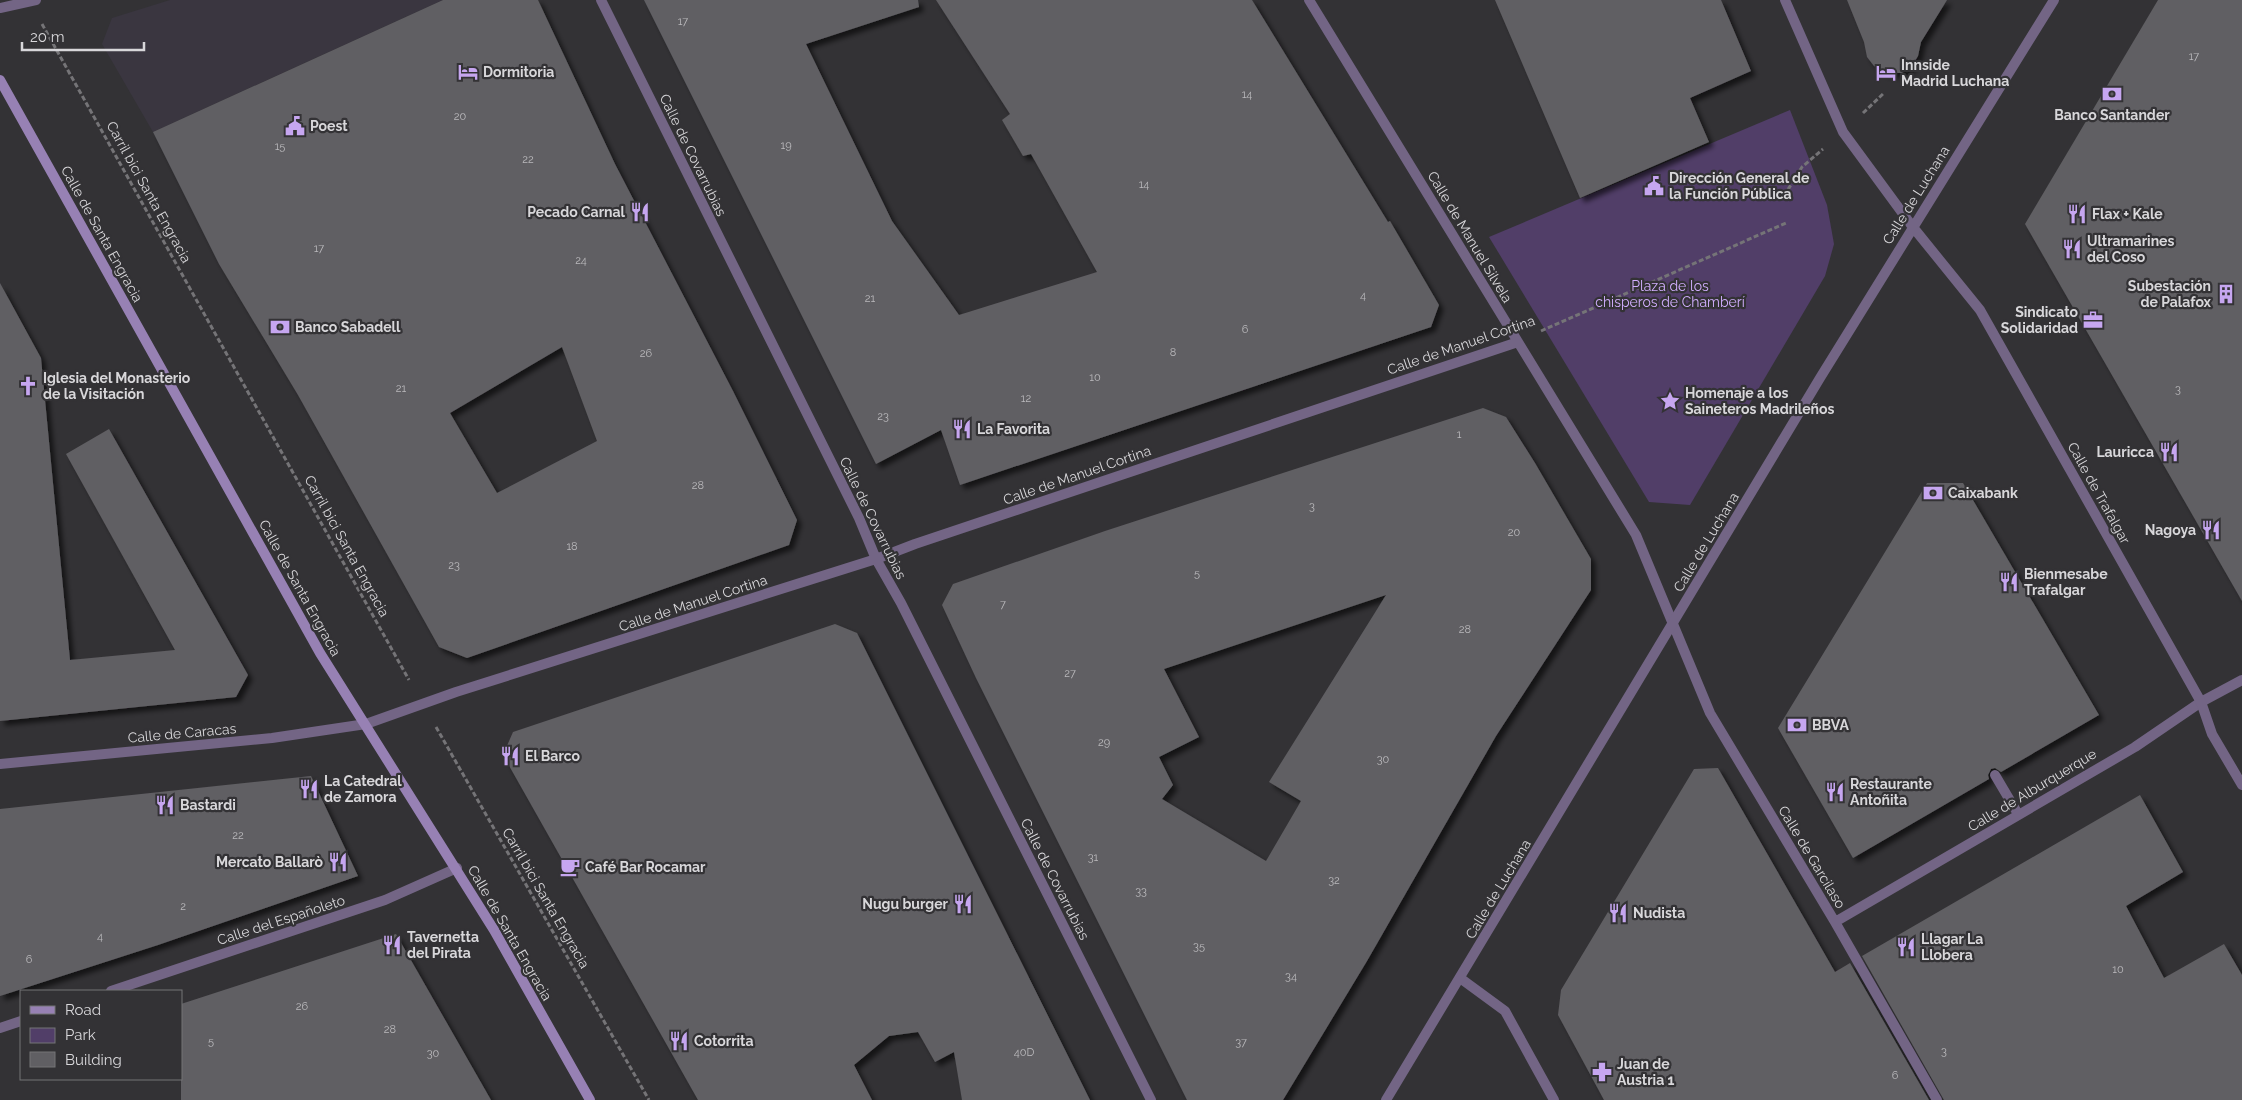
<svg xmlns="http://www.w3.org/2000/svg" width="2242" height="1100" viewBox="0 0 2242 1100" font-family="Raleway,sans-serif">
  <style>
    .built { fill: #3a3640 }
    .green { fill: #513e68 }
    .building { fill: #605f63; fill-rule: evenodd; filter: url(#shadow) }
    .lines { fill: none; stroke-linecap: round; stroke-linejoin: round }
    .path { stroke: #757477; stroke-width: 3; stroke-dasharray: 5 2.5; stroke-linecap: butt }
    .service { stroke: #736585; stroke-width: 10 }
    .minor { stroke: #736585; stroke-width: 10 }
    .tertiary { stroke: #736585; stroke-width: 10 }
    .secondary { stroke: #9781b4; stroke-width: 10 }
    .labels { text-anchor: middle; stroke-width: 4.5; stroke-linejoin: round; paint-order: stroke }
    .number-label { font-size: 11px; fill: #bab9bc }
    .poi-label { font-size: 14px; font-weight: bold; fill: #d8d7da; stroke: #333235; text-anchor: start }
    .street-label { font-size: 14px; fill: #d8d7da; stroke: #333235 }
    .park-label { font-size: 14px; fill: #d1aefe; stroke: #333235 }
  </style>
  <defs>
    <filter id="shadow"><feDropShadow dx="4.5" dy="4.5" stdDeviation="2.5" flood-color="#0009"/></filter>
  </defs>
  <rect width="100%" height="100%" fill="#333235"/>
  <!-- built -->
  <path class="built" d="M170,0H443L153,132L102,44L112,18Z"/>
  <!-- green -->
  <path class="green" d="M1790,110L1827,205L1834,244L1825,276L1690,505L1649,502L1489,237Z"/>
  <!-- building -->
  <path class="building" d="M443,0H538L615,164L733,391L797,520L789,545L467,658L439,647L298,395L219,264L153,132ZM562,347L597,441L497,493L450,413Z
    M644,0H918L919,7L806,44L892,221L959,315L1097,272L1031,154L1023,156L1002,120L1010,114L936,0H1252L1388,222L1390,221L1439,305L1431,327L960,485L941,430L876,464Z
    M1495,0H1721L1751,71L1690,98L1709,142L1580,198Z
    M1847,0H1947L1921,42L1918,56L1912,66L1902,73H1886L1874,66L1867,57L1864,42Z
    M2158,0H2242V601L2025,224Z
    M0,283L41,358L70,660L175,650L66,454L109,429L248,675L236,697L0,721Z
    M1483,408L1506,417L1535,463L1591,559V590L1496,736L1367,961L1283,1100H1187L976,678L942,605L953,584L1105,531ZM1386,595L1269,782L1301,801L1266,861L1162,799L1173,785L1159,757L1199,737L1164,669Z
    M1927,483H1963L2099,715L2001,772L1995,768L1991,769L1988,775L1989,779L1853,858L1778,728Z
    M835,624L857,633L1090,1100H962L954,1052L935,1062L918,1032L889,1036L854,1065L872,1100H698L503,755L513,732Z
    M1718,768L1835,972L1850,963L1929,1100H1604L1558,1015L1561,990L1694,769Z
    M311,776L358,876L158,945L0,996V809Z
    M2140,795L2183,872L2126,906L2164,978L2224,944L2242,975V1100H1944L1862,956Z
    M396,934L491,1100H181V1004Z"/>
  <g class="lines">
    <!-- path -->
    <path class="path" d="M42,24L409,680
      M1863,113L1884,93
      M1784,196L1802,167L1823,149
      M1541,331L1786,223
      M436,727L649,1100"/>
    <!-- service -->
    <path class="service" d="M1995,775L2018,814"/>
    <!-- minor -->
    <path class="minor" d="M601,0L859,518L876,559L901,603L1151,1100
      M1309,0L1636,535L1710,713L1835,922L1937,1100
      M0,8L36,0
      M0,764L272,738L366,724L456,692L876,559L915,544L1518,342
      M1835,922L2135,747L2201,702L2242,680
      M1460,978L1505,1011L1554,1100
      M111,991L385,900L457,868
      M0,1028L21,1021"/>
    <!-- tertiary -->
    <path class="tertiary" d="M1785,0L1843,132L1912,226L1980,310L2201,702L2212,734L2242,785
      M1386,1100L1820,378L2054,0"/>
    <!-- secondary -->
    <path class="secondary" d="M0,80L320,653L494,930L590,1100"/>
  </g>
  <!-- icons -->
  <defs>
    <symbol id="hotel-bare" viewBox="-9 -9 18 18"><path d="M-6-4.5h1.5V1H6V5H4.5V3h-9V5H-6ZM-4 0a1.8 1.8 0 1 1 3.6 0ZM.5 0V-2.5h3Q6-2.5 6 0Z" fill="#c6a6f0" stroke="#333235" stroke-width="2.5" paint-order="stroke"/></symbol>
    <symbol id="bank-bare" viewBox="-9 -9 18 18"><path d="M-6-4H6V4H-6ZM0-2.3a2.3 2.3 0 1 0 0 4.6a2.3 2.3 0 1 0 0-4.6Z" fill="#c6a6f0" stroke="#333235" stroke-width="2.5" paint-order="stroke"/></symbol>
    <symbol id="civic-bare" viewBox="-9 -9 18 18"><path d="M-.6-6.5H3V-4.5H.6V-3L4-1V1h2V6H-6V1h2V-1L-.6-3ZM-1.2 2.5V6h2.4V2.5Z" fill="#c6a6f0" stroke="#333235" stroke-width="2.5" paint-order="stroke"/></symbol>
    <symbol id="restaurant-bare" viewBox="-9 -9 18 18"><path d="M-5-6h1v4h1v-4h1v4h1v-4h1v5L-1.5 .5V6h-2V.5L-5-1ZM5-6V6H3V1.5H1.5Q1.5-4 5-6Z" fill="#c6a6f0" stroke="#333235" stroke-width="2.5" paint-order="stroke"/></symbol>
    <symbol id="building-bare" viewBox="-9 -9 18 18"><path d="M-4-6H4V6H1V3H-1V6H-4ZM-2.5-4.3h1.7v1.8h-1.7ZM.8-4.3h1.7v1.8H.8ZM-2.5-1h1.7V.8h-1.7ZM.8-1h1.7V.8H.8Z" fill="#c6a6f0" stroke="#333235" stroke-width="2.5" paint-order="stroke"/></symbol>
    <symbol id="office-bare" viewBox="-9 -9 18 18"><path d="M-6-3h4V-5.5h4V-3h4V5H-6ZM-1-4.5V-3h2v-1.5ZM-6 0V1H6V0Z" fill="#c6a6f0" stroke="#333235" stroke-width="2.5" paint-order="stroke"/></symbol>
    <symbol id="church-bare" viewBox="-9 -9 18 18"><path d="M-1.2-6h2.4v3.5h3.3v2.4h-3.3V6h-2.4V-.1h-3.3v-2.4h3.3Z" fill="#c6a6f0" stroke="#333235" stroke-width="2.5" paint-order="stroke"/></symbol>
    <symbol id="sight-bare" viewBox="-9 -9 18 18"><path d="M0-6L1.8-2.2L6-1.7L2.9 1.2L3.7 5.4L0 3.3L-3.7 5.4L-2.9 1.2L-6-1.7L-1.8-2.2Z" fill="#c6a6f0" stroke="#333235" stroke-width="2.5" paint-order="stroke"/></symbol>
    <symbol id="cafe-bare" viewBox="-9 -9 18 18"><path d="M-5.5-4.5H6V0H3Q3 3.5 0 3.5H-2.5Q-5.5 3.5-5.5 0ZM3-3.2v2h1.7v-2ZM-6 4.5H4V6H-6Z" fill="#c6a6f0" stroke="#333235" stroke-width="2.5" paint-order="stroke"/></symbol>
    <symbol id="pharmacy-bare" viewBox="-9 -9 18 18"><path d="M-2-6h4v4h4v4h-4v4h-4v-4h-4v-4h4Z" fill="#c6a6f0" stroke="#333235" stroke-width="2.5" paint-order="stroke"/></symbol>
  </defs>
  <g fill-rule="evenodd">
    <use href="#hotel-bare" x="454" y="58" width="28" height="28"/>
    <use href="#hotel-bare" x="1872" y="59" width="28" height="28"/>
    <use href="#bank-bare" x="2098" y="80" width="28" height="28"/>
    <use href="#civic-bare" x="281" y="112" width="28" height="28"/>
    <use href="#civic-bare" x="1640" y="172" width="28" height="28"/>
    <use href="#restaurant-bare" x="626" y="198" width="28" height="28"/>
    <use href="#restaurant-bare" x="2063" y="200" width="28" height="28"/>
    <use href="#restaurant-bare" x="2058" y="235" width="28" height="28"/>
    <use href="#building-bare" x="2212" y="280" width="28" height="28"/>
    <use href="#office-bare" x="2079" y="306" width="28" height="28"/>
    <use href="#bank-bare" x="266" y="313" width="28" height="28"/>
    <use href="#church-bare" x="14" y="372" width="28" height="28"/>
    <use href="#sight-bare" x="1656" y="387" width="28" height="28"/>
    <use href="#restaurant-bare" x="948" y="415" width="28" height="28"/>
    <use href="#restaurant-bare" x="2155" y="438" width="28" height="28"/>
    <use href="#bank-bare" x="1919" y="479" width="28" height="28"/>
    <use href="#restaurant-bare" x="2197" y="516" width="28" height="28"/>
    <use href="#restaurant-bare" x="1995" y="568" width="28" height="28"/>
    <use href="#bank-bare" x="1783" y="711" width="28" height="28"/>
    <use href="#restaurant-bare" x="496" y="742" width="28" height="28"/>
    <use href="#restaurant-bare" x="295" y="775" width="28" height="28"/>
    <use href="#restaurant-bare" x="1821" y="778" width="28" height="28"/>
    <use href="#restaurant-bare" x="151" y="791" width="28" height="28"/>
    <use href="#restaurant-bare" x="324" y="848" width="28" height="28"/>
    <use href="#cafe-bare" x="556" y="853" width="28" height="28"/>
    <use href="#restaurant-bare" x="949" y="890" width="28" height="28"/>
    <use href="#restaurant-bare" x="1604" y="899" width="28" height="28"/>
    <use href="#restaurant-bare" x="378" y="931" width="28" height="28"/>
    <use href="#restaurant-bare" x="1892" y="933" width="28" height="28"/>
    <use href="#restaurant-bare" x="665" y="1027" width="28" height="28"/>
    <use href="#pharmacy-bare" x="1588" y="1058" width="28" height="28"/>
  </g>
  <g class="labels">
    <!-- number labels -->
    <g class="number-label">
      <text x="683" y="25">17</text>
      <text x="2194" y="60">17</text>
      <text x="1247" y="98">14</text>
      <text x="460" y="120">20</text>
      <text x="786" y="149">19</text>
      <text x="280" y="150">15</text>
      <text x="528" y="163">22</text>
      <text x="1144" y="188">14</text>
      <text x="319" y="252">17</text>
      <text x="581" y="264">24</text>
      <text x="1363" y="299">4</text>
      <text x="870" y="302">21</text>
      <text x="1245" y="333">6</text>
      <text x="1173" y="356">8</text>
      <text x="646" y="357">26</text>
      <text x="1095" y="381">10</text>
      <text x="401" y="392">21</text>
      <text x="2178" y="393">3</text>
      <text x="1026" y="402">12</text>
      <text x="883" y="420">23</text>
      <text x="1459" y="438">1</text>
      <text x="698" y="489">28</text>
      <text x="1312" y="510">3</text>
      <text x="1514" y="536">20</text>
      <text x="572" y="550">18</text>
      <text x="454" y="569">23</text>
      <text x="1197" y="577">5</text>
      <text x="1003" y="608">7</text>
      <text x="1465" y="633">28</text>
      <text x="1070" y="677">27</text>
      <text x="1104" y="746">29</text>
      <text x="1383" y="763">30</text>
      <text x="238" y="839">22</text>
      <text x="1093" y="861">31</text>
      <text x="1334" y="884">32</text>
      <text x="1141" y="895">33</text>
      <text x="183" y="910">2</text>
      <text x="100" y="940">4</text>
      <text x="1199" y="950">35</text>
      <text x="29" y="963">6</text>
      <text x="2118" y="973">10</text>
      <text x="1291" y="980">34</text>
      <text x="302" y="1010">26</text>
      <text x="390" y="1033">28</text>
      <text x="211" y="1045">5</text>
      <text x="1241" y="1046">37</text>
      <text x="1944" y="1055">3</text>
      <text x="1024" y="1056">40D</text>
      <text x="433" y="1057">30</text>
      <text x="1895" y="1079">6</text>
    </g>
    <!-- poi labels -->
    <g class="poi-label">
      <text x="1901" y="70">Innside<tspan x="1901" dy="16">Madrid Luchana</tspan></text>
      <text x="483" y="77">Dormitoria</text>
      <text x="2112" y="120" text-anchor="middle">Banco Santander</text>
      <text x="310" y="131">Poest</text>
      <text x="1669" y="183">Dirección General de<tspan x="1669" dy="16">la Función Pública</tspan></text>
      <text x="625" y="217" text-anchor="end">Pecado Carnal</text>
      <text x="2092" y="219">Flax + Kale</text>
      <text x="2087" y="246">Ultramarines<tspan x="2087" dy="16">del Coso</tspan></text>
      <text x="2211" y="291" text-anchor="end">Subestación<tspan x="2211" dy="16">de Palafox</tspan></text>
      <text x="2078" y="317" text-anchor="end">Sindicato<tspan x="2078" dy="16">Solidaridad</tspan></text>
      <text x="295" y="332">Banco Sabadell</text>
      <text x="43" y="383">Iglesia del Monasterio<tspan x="43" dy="16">de la Visitación</tspan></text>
      <text x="1685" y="398">Homenaje a los<tspan x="1685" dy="16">Saineteros Madrileños</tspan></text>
      <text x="977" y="434">La Favorita</text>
      <text x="2154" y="457" text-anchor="end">Lauricca</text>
      <text x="1948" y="498">Caixabank</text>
      <text x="2196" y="535" text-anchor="end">Nagoya</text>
      <text x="2024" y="579">Bienmesabe<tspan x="2024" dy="16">Trafalgar</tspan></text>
      <text x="1812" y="730">BBVA</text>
      <text x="525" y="761">El Barco</text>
      <text x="324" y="786">La Catedral<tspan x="324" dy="16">de Zamora</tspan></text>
      <text x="1850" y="789">Restaurante<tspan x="1850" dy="16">Antoñita</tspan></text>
      <text x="180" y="810">Bastardi</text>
      <text x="323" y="867" text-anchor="end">Mercato Ballarò</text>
      <text x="585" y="872">Café Bar Rocamar</text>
      <text x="948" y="909" text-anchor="end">Nugu burger</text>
      <text x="1633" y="918">Nudista</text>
      <text x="407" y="942">Tavernetta<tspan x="407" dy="16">del Pirata</tspan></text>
      <text x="1921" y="944">Llagar La<tspan x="1921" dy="16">Llobera</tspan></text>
      <text x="694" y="1046">Cotorrita</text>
      <text x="1617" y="1069">Juan de<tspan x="1617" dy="16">Austria 1</tspan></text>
    </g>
    <!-- street labels -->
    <g class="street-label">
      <text transform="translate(693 155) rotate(64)" y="5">Calle de Covarrubias</text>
      <text transform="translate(149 192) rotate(61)" y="5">Carril bici Santa Engracia</text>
      <text transform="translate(1916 195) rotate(-58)" y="5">Calle de Luchana</text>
      <text transform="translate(102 234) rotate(61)" y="5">Calle de Santa Engracia</text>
      <text transform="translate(1470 237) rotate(59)" y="5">Calle de Manuel Silvela</text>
      <text transform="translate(1461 345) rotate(-19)" y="5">Calle de Manuel Cortina</text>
      <text transform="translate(1077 475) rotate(-19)" y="5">Calle de Manuel Cortina</text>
      <text transform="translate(2099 493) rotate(61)" y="5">Calle de Trafalgar</text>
      <text transform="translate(873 518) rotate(64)" y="5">Calle de Covarrubias</text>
      <text transform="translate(1706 542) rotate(-59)" y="5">Calle de Luchana</text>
      <text transform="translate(347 546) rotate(61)" y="5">Carril bici Santa Engracia</text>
      <text transform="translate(300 588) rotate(61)" y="5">Calle de Santa Engracia</text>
      <text transform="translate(693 603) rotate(-18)" y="5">Calle de Manuel Cortina</text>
      <text transform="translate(182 733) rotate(-5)" y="5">Calle de Caracas</text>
      <text transform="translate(2032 790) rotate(-31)" y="5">Calle de Alburquerque</text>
      <text transform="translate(1812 857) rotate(59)" y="5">Calle de Garcilaso</text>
      <text transform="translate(1055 879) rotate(63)" y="5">Calle de Covarrubias</text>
      <text transform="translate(1498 889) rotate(-59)" y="5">Calle de Luchana</text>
      <text transform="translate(546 898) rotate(60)" y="5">Carril bici Santa Engracia</text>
      <text transform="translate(281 920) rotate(-18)" y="5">Calle del Españoleto</text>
      <text transform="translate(510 933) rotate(60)" y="5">Calle de Santa Engracia</text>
    </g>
    <!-- park labels -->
    <g class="park-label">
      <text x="1670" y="291">Plaza de los<tspan x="1670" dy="16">chisperos de Chamberí</tspan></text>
    </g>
  </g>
  <!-- legend -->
  <rect x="20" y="990" width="162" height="90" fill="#333235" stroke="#757477"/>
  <rect x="30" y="1006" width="25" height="8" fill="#9781b4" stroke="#757477"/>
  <text x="65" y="1015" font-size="15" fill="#d8d7da">Road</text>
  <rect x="30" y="1028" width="25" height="15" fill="#513e68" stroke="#757477"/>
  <text x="65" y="1040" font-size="15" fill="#d8d7da">Park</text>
  <rect x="30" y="1052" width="25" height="15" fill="#605f63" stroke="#757477"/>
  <text x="65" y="1065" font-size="15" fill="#d8d7da">Building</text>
  <!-- scale -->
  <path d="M22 42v8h122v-8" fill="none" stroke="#d8d7da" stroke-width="2.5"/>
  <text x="30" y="42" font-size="15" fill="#d8d7da" stroke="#333235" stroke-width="4" paint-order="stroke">20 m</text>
</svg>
